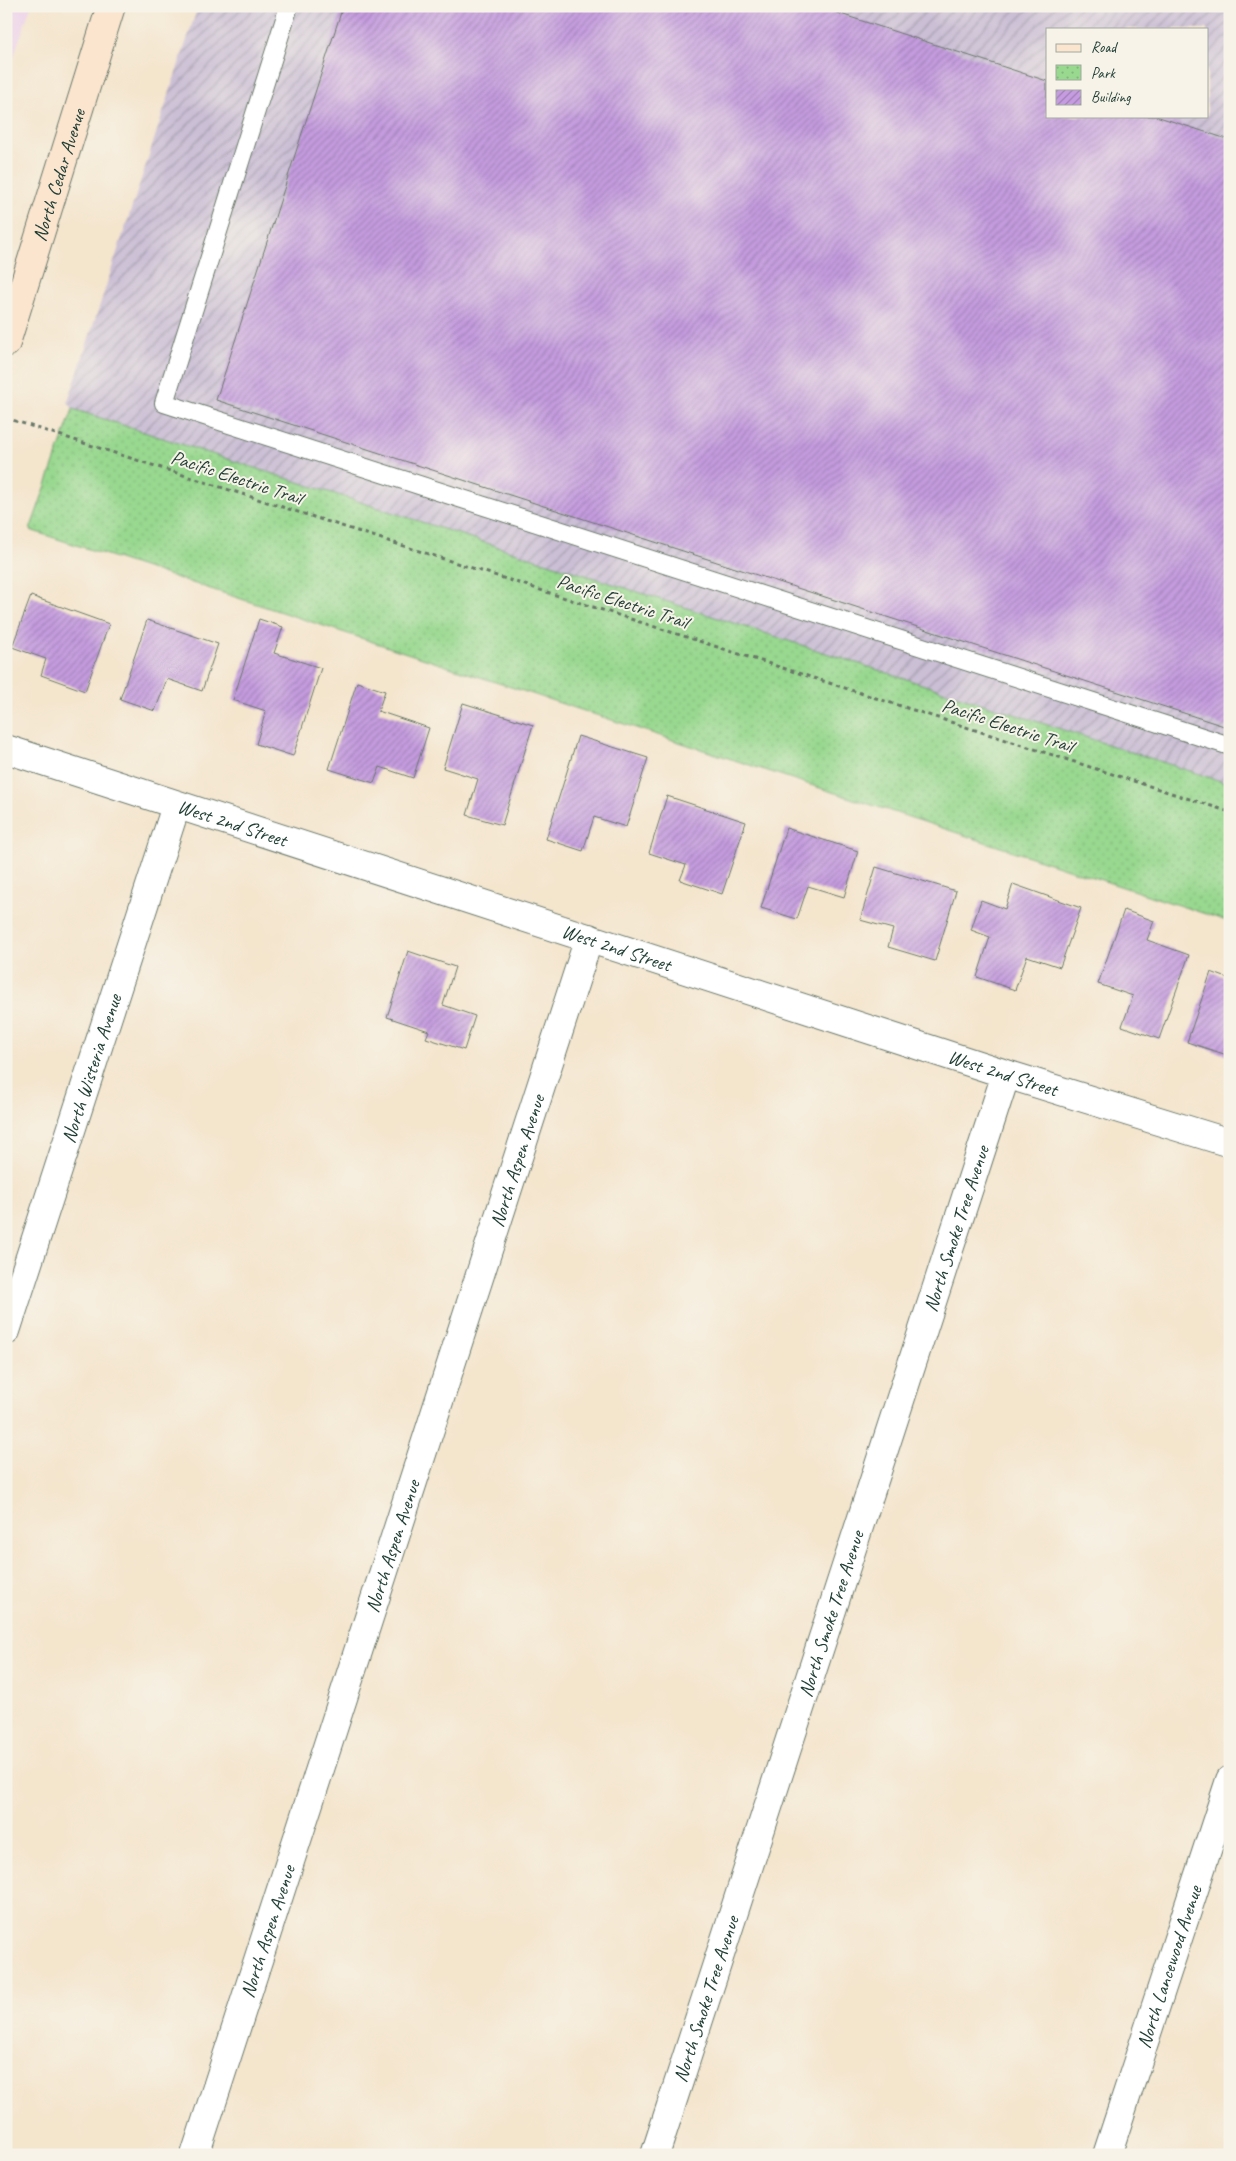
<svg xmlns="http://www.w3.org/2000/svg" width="1236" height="2161" viewBox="0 0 1236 2161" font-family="Caveat,sans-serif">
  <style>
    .built { fill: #ecd1ea }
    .industrial { fill: url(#industrial-furrows); fill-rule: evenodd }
    .park { fill: url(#park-dots); stroke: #5c8a62 }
    .building { fill: url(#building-hatch) }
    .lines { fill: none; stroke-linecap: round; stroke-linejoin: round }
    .lane-casing { stroke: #6a786a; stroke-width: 20 }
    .street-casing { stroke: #6a786a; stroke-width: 30 }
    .secondary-casing { stroke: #6a786a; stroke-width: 30 }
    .path { stroke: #6a786a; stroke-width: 3; stroke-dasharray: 4 4; stroke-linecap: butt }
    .lane { stroke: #fff; stroke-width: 18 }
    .street { stroke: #fff; stroke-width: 28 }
    .secondary { stroke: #fbe5cf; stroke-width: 28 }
    .labels { text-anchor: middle; stroke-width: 4; stroke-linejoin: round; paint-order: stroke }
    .street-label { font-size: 20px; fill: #1f3d34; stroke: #f7f3e8 }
  </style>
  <defs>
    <pattern id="industrial-furrows" width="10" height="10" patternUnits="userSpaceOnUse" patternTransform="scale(1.25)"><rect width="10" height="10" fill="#cbbfd5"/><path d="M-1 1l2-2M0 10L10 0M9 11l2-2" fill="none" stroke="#a49cae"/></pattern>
    <pattern id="park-dots" width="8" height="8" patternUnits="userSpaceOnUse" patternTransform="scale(1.25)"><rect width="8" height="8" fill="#98d88f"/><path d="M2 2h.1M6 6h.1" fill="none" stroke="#83ba7c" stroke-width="1.8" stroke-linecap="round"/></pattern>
    <pattern id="building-hatch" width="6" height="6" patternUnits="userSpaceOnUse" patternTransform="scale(1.25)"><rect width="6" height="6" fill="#c59cdf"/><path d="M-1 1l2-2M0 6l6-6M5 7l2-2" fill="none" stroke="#9f80b6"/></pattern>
  </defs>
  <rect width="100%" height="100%" fill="#f7f3e8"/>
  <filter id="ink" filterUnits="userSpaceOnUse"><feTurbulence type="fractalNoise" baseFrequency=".02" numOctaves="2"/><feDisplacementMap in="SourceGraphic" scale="10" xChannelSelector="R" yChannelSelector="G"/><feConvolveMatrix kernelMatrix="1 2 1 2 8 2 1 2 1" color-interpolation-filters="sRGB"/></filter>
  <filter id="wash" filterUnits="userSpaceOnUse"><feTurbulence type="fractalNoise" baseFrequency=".0096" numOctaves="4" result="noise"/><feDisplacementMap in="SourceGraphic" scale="20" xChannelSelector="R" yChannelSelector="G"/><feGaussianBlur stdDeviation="1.12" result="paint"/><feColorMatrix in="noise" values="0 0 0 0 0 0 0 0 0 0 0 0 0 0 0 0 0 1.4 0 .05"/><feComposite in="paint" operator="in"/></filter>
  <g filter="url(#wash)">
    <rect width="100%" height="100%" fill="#f4e5cd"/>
    <!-- built -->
    <path class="built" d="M6,6H31L6,79Z"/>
    <!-- industrial -->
    <path class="industrial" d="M198,6H1230V784L73,409L68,402ZM1047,29H1207V116H1047Z"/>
    <!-- park -->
    <path class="park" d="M73,409L1230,784V922L30,530Z"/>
    <g id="blocks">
      <!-- building -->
      <path class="building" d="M343,6H816L1047,81V116H1156L1230,140V728L216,400Z
        M31,596L109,624L85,691L41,675L46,659L12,647Z
        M259,619L283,627L274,653L321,668L293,756L256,744L266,711L233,700Z
        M147,620L218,644L202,691L167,679L155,711L120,699Z
        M357,682L385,691L378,711L429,728L413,778L380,767L374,783L329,769Z
        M463,703L533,725L502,825L467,815L478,779L443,768Z
        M578,736L648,758L626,827L594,817L583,851L546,839Z
        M667,796L746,822L722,894L680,880L686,865L649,853Z
        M786,828L858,851L844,897L808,886L797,919L761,908Z
        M876,867L956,891L935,961L888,947L893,929L860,920Z
        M1013,884L1081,908L1060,967L1027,956L1015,990L977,977L990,937L971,930L981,900L1005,909Z
        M1124,910L1154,921L1147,940L1189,955L1159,1039L1122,1026L1133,996L1098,984Z
        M408,951L455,967L443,1005L475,1016L464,1050L426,1038L429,1031L387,1017Z
        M1211,972L1230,979V1056L1187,1042Z"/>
    </g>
  </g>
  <g filter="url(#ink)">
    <use href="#blocks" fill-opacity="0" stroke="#6a786a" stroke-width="1"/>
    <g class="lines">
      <defs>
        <path id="lane" d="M289,6L164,403L1230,746"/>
        <g id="street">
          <path id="s1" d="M6,749L1006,1074L1230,1143"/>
          <path id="s2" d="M6,1331L176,806"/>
          <path id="s3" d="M195,2155L589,938"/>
          <path id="s4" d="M655,2155L1006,1074"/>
          <path id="s5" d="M1107,2155L1230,1780"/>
        </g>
        <g id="secondary">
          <path id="s6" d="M6,343L111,6"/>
        </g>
      </defs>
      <!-- lane casing -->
      <use href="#lane" class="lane-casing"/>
      <!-- street casing -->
      <use href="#street" class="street-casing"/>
      <!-- secondary casing -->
      <use href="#secondary" class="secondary-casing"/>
      <!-- path -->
      <path class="path" d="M6,418L1230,812"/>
      <!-- lane -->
      <use href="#lane" class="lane"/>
      <!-- street -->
      <use href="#street" class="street"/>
      <!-- secondary -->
      <use href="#secondary" class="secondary"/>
    </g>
  </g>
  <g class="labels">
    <!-- street labels -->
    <g class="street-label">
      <text dy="7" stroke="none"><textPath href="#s6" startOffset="176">North Cedar Avenue</textPath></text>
      <text transform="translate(237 477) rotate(18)" y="7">Pacific Electric Trail</text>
      <text transform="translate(623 601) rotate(18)" y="7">Pacific Electric Trail</text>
      <text transform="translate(1008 725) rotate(18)" y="7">Pacific Electric Trail</text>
      <text dy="7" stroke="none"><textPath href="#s1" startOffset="238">West 2nd Street</textPath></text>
      <text dy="7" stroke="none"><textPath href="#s1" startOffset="642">West 2nd Street</textPath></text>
      <text dy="7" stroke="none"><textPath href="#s2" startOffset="276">North Wisteria Avenue</textPath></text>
      <text dy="7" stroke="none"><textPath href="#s1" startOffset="1048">West 2nd Street</textPath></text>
      <text dy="7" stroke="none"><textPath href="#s3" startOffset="1045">North Aspen Avenue</textPath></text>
      <text dy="7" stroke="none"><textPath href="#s4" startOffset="974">North Smoke Tree Avenue</textPath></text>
      <text dy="7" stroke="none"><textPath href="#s3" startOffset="640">North Aspen Avenue</textPath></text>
      <text dy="7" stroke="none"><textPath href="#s4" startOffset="569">North Smoke Tree Avenue</textPath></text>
      <text dy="7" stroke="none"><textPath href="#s3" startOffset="235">North Aspen Avenue</textPath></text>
      <text dy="7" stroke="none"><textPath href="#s5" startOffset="198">North Lancewood Avenue</textPath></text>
      <text dy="7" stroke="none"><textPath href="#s4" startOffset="164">North Smoke Tree Avenue</textPath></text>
    </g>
  </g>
  <!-- margin -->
  <rect width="1236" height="2161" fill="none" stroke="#f7f3e8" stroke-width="25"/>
  <!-- legend -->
  <rect x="1046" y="28" width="162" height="90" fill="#f7f3e8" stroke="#a1aaa0"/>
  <rect x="1056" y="44" width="25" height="8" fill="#fbe5cf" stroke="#a1aaa0"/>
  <text x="1091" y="52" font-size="15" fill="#1f3d34">Road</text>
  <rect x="1056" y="65" width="25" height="15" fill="url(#park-dots)" stroke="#a1aaa0"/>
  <text x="1091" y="78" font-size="15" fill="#1f3d34">Park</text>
  <rect x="1056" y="90" width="25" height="15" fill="url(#building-hatch)" stroke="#a1aaa0"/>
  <text x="1091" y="102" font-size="15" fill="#1f3d34">Building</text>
</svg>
